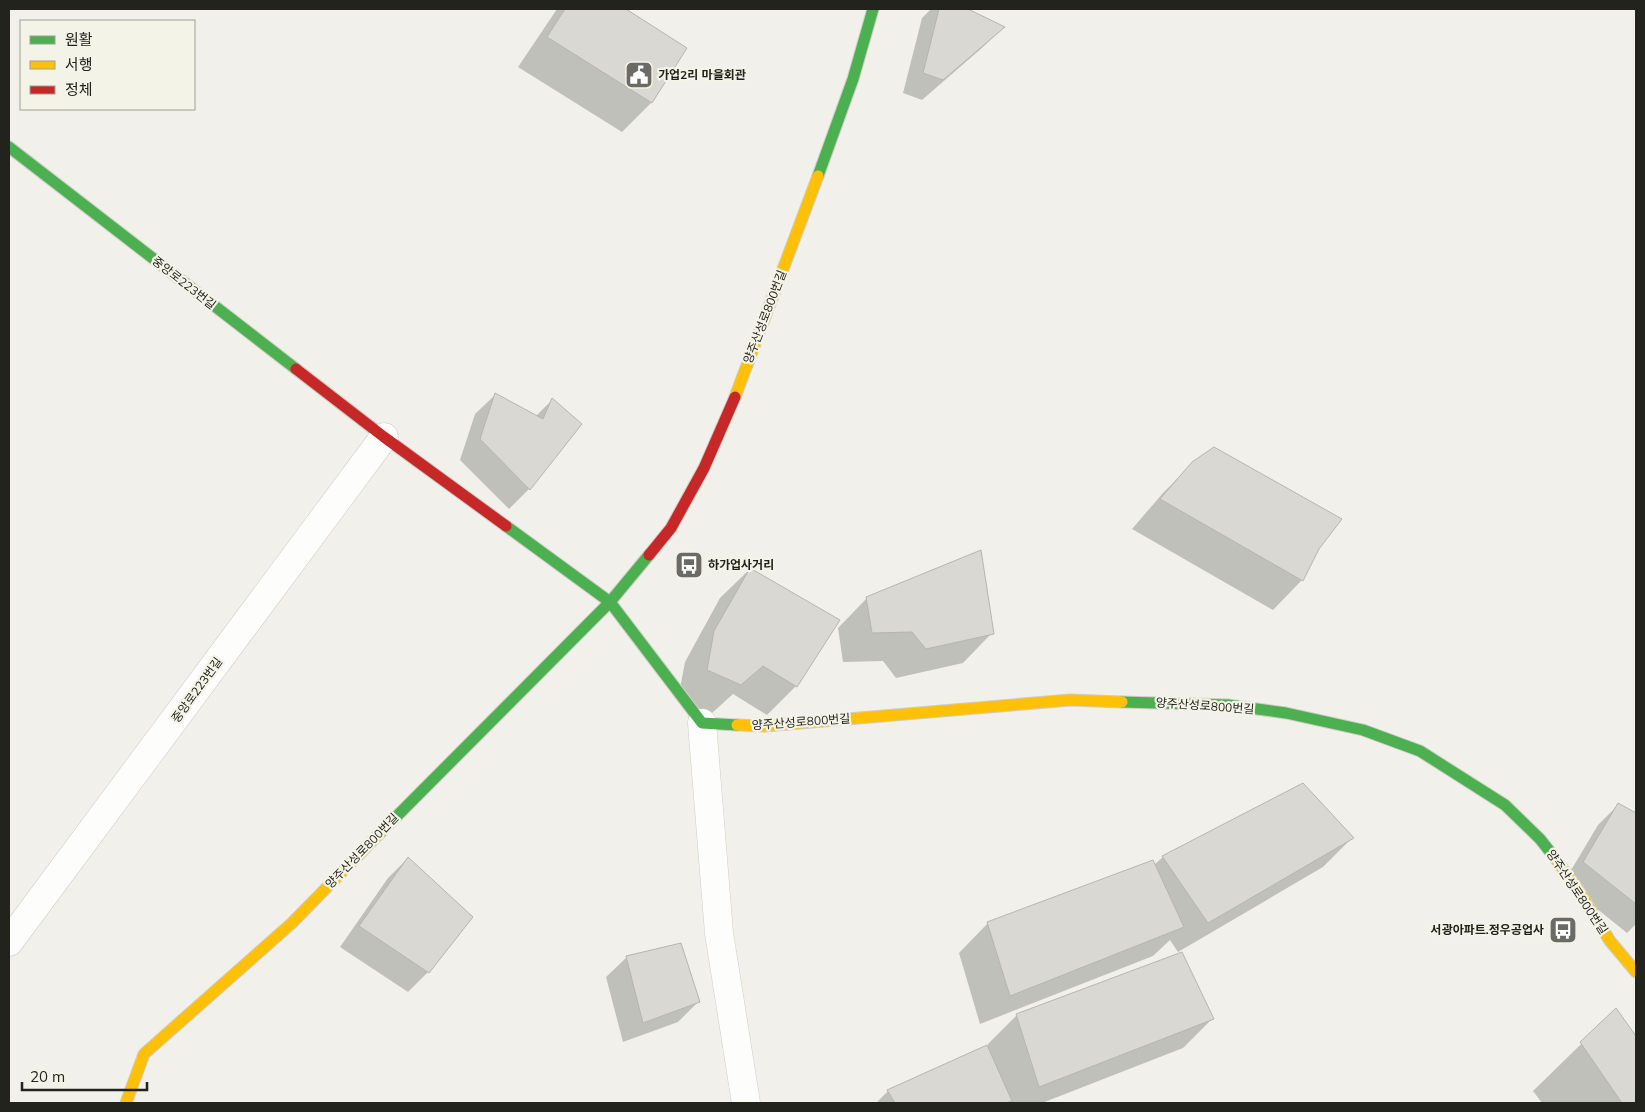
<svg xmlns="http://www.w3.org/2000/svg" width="1645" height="1112" viewBox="0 0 1645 1112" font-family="Mulish,'Noto Sans KR',sans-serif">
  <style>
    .shadow { fill: #0003 }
    .building { fill: #d9d8d3; stroke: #b6b6b1 }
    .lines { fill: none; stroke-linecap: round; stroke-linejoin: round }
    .street-casing { stroke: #cecdc8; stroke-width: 29 }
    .fast-casing { stroke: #cecdc8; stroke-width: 13 }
    .slow-casing { stroke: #cecdc8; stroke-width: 13 }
    .jam-casing { stroke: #cecdc8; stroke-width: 13 }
    .street { stroke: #fdfdfc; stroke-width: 28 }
    .fast { stroke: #4caf50; stroke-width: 11 }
    .slow { stroke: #ffc107; stroke-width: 11 }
    .jam { stroke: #c62828; stroke-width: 11 }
    .labels { text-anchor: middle; stroke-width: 4.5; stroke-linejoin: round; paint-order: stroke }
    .poi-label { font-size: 12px; font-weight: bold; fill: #23231e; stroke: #f4f3e7; text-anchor: start }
    .street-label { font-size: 12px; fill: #23231e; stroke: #f4f3e7 }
  </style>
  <rect width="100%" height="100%" fill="#f1f0ea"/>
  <!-- shadow -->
  <path class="shadow" d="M557,9H623L685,48L651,103L622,132L518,67Z
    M931,9H965L1003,27L983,47L922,100L903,93L922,18Z
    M496,394L536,416L552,400L529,489L509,509L460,460L475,414Z
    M1193,463L1318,548L1302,580L1273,610L1132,529L1163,493Z
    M750,569L796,686L767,715L733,694L711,714L678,699L685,662L720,598Z
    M867,598L992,633L963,663L896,678L883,661L843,662L838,628Z
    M1618,805L1636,815V924L1627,933L1564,882L1598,825Z
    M1352,838L1323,867L1178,952L1170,940L1153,956L980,1024L959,953L988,923L1154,865L1163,857Z
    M408,858L428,972L408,992L340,947L388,878Z
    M627,957L698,1002L678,1022L623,1042L606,977Z
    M1616,1010L1636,1038V1103H1542L1533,1091Z
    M1017,1015L1212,1019L1183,1048L1042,1103H876L888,1091L988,1046V1044Z"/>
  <!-- building -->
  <path class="building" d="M565,9H626L687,48L652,103L547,37Z
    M939,9H968L1005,27L943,80L923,73Z
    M495,393L543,419L552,398L582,424L530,490L480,439Z
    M1214,447L1342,519L1319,549L1303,581L1160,499L1192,462Z
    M981,550L994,634L926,649L912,632L872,633L866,597Z
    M750,568L840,620L797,687L763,666L741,685L707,670L714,631Z
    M1303,783L1354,838L1208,923L1162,856Z
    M1618,803L1636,813V904L1583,862Z
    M408,857L473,917L429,973L359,926Z
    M1153,860L1184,927L1010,996L987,922Z
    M681,943L700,1002L643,1023L626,956Z
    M1182,952L1214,1019L1039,1087L1016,1014Z
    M1616,1008L1636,1036V1103H1622L1580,1042Z
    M987,1045L1012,1101L1006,1103H895L887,1090Z"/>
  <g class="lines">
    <defs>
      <path id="street" d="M702,723L719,933L746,1103
        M9,942L384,437"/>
      <path id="fast" d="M9,147L296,369
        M818,176L853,79L873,9
        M506,526L610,602L702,723L737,725
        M1122,702L1228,705L1286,713L1363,730L1420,751L1505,805L1540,839L1555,858
        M380,833L610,602L649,555"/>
      <path id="slow" d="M735,397L818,176
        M737,725L765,726L1070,700L1122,702
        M1555,858L1577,888L1610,941L1636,972
        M126,1103L144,1054L292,923L380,833"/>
      <path id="jam" d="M296,369L384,437L506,526
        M649,555L671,528L704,468L735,397"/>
    </defs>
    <!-- street casing -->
    <use href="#street" class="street-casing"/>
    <!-- fast casing -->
    <use href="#fast" class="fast-casing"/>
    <!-- slow casing -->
    <use href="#slow" class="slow-casing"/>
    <!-- jam casing -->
    <use href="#jam" class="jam-casing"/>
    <!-- street -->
    <use href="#street" class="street"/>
    <!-- fast -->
    <use href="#fast" class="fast"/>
    <!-- slow -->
    <use href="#slow" class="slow"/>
    <!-- jam -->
    <use href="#jam" class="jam"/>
  </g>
  <!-- icons -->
  <defs>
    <symbol id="civic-square" viewBox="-11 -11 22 22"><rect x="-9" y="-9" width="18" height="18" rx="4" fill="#6b6b65" stroke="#f4f3e7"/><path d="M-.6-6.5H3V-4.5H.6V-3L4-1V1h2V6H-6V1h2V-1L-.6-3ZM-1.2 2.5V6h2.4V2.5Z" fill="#fff"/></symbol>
    <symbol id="bus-square" viewBox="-11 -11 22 22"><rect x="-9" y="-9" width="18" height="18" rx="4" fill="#6b6b65" stroke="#f4f3e7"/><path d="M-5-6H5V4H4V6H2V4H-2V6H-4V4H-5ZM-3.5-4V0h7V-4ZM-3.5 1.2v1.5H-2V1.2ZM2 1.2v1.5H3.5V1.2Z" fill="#fff"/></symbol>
  </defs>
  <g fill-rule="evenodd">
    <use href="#civic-square" x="623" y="59" width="32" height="32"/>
    <use href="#bus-square" x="673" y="549" width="32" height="32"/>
    <use href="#bus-square" x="1547" y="914" width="32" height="32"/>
  </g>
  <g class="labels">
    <!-- poi labels -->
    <g class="poi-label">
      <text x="658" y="79">가업2리 마을회관</text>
      <text x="708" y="569">하가업사거리</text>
      <text x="1544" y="934" text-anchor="end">서광아파트.정우공업사</text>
    </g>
    <!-- street labels -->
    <g class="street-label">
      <text transform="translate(184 283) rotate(38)" y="4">중앙로223번길</text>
      <text transform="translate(765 317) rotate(-69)" y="4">양주산성로800번길</text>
      <text transform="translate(197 690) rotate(-54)" y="4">중앙로223번길</text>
      <text transform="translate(1205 706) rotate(4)" y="4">양주산성로800번길</text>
      <text transform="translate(801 722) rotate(-4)" y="4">양주산성로800번길</text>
      <text transform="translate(362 851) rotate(-46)" y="4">양주산성로800번길</text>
      <text transform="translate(1577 892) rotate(56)" y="4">양주산성로800번길</text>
    </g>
  </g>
  <!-- border -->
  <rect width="1645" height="1112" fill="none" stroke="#23231e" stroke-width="20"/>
  <!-- legend -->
  <rect x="20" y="20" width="175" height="90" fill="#f4f3e7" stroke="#a0a097"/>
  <rect x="30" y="36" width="25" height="8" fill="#4caf50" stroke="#a0a097"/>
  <text x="65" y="45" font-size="15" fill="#23231e">원활</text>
  <rect x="30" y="61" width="25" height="8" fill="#ffc107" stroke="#a0a097"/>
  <text x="65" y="70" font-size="15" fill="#23231e">서행</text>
  <rect x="30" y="86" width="25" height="8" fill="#c62828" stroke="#a0a097"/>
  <text x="65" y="95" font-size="15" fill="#23231e">정체</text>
  <!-- scale -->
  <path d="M22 1082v8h125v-8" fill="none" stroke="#23231e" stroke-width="2.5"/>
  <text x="30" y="1082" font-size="15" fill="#23231e" stroke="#f4f3e7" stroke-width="4" paint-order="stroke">20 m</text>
</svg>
